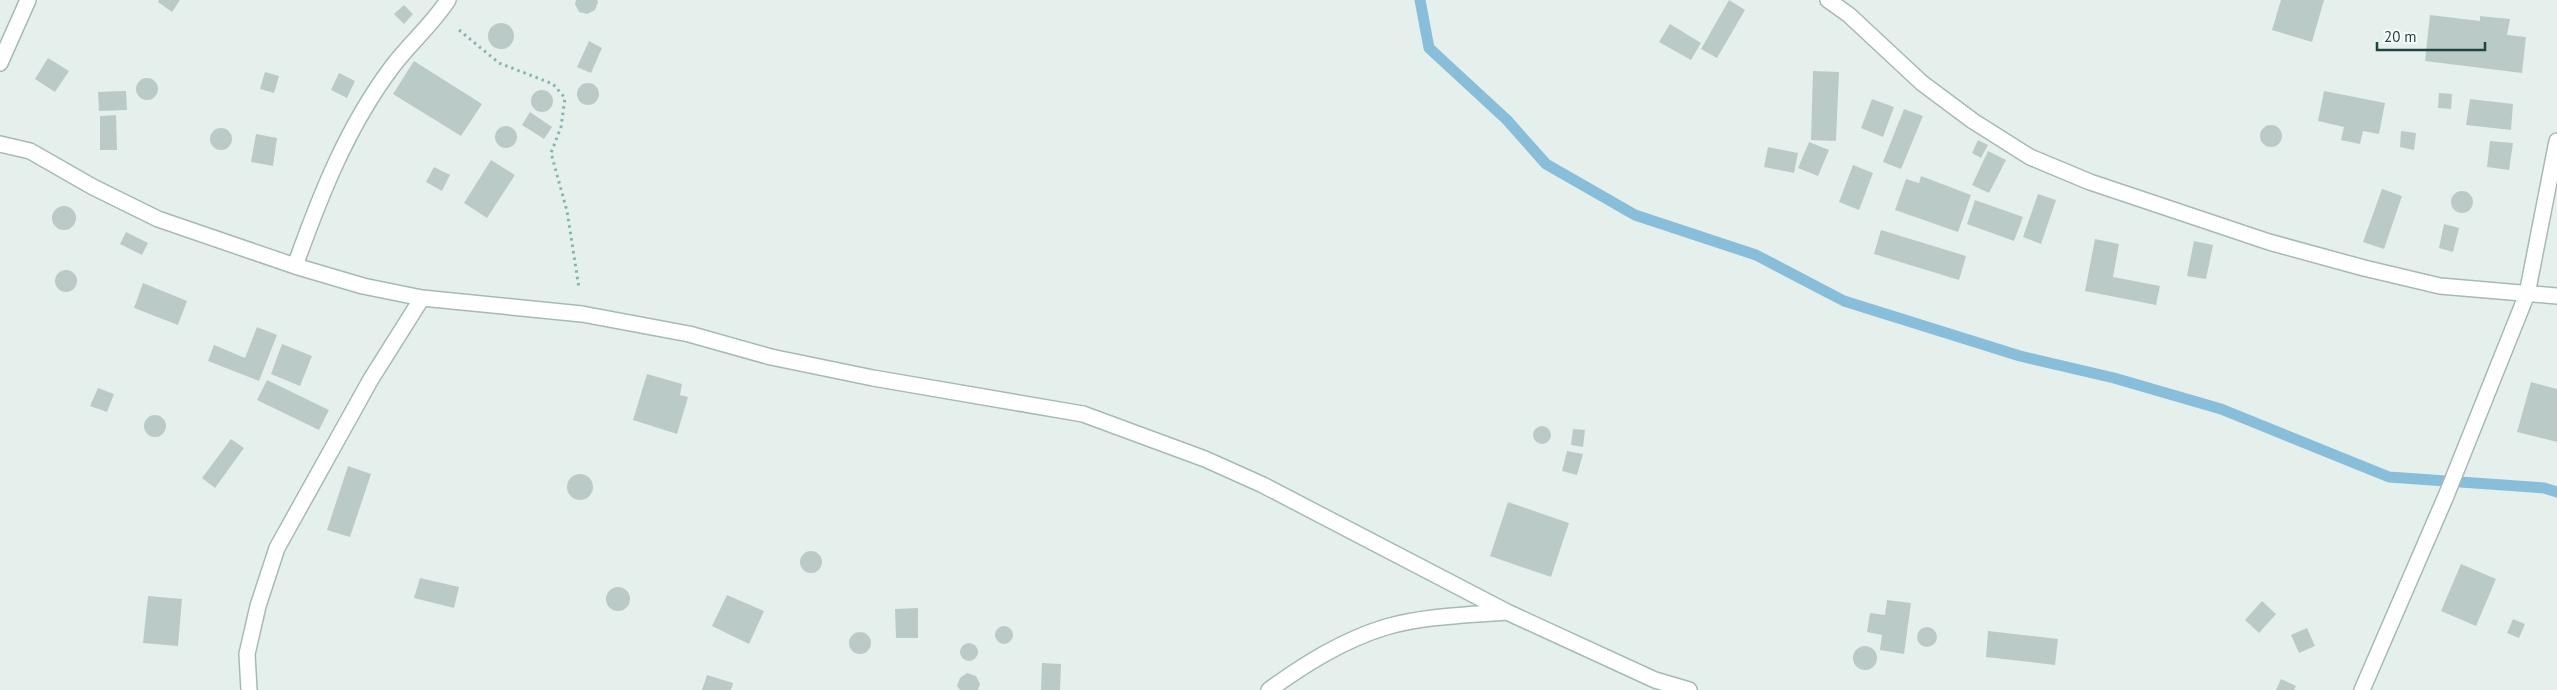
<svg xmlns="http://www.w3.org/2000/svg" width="2557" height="690" viewBox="0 0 2557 690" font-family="'PT Sans',sans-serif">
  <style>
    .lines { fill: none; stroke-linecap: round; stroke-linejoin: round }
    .stream { stroke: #88bed9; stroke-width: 11 }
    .building { fill: #bacbc7 }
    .street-casing { stroke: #a7b9b6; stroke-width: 18 }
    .path { stroke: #82b6b0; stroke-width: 3; stroke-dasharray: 2.5 4; stroke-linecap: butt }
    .street { stroke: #fff; stroke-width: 15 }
  </style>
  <rect width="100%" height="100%" fill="#e5f0ed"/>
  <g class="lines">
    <!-- stream -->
    <path class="stream" d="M1420,0L1429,48L1507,120L1546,164L1635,215L1756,255L1844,301L2020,356L2114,378L2221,409L2389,477L2544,488L2557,492"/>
  </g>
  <!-- building -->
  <path class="building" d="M159,0H180L172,12L158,2Z
    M576,0H597L598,2L595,10L587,14L579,12L575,4Z
    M1729,0L1745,10L1717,58L1701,49Z
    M2281,0H2324L2312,42L2272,30Z
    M404,5L413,14L404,24L394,14Z
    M2430,15L2480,21V16L2510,19L2507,35L2526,37L2522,73L2425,61Z
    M488 36a13 13 0 1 1 26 0a13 13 0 1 1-26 0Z
    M1670,24L1701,43L1691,60L1659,42Z
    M589,41L602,48L591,73L577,67Z
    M48,58L69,71L55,92L35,79Z
    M414,61L482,104L461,136L393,94Z
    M1813,71L1839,72L1836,141L1811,140Z
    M265,72L279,76L274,93L260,89Z
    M339,73L355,81L347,98L331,90Z
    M136 89a11 11 0 1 1 22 0a11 11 0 1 1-22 0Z
    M577 94a11 11 0 1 1 22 0a11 11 0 1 1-22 0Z
    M531 101a11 11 0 1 1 22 0a11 11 0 1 1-22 0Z
    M126,91L127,110L99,111L98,92Z
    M2324,91L2385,103L2379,134L2363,131L2360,144L2341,140L2344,127L2318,121Z
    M2439,93L2452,94L2451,109L2438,108Z
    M1872,99L1894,107L1883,137L1861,128Z
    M2470,99L2513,104L2511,130L2466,125Z
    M1904,109L1923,116L1901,169L1883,162Z
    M530,112L552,127L544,139L522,125Z
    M116,115L117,150H100V116Z
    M2260 136a11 11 0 1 1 22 0a11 11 0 1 1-22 0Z
    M495 137a11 11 0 1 1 22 0a11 11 0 1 1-22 0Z
    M210 139a11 11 0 1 1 22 0a11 11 0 1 1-22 0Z
    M2401,131L2416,133L2414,150L2400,147Z
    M256,134L277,138L273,166L251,162Z
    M1978,140L1988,145L1981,158L1972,153Z
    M2490,141L2513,143L2509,170L2487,167Z
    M1809,142L1829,150L1818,176L1798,168Z
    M1768,147L1798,153L1794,173L1764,167Z
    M1988,151L2006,160L1989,193L1972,185Z
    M491,160L515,175L487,218L464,203Z
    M1853,165L1873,173L1859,210L1839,202Z
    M434,167L450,175L442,191L426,182Z
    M1921,176L1971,195L1958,232L1895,210L1906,179L1919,183Z
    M2382,189L2402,196L2384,249L2363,242Z
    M2451 202a11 11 0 1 1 22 0a11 11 0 1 1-22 0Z
    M2038,194L2056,200L2041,244L2023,237Z
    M1975,200L2023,217L2014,241L1967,224Z
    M52 218a12 12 0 1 1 24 0a12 12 0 1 1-24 0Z
    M2444,224L2459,228L2453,252L2439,248Z
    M1881,230L1966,256L1959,280L1874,254Z
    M126,232L148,243L142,255L120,244Z
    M2095,239L2119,244L2113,277L2160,286L2156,305L2085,291Z
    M2194,241L2213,245L2206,279L2187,276Z
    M55 281a11 11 0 1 1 22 0a11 11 0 1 1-22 0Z
    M143,283L187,301L178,325L134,308Z
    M257,327L277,335L259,381L208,361L214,345L245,358Z
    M282,344L312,356L300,386L271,374Z
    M647,374L682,384L680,395L688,397L677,434L633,420Z
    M267,380L329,410L319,430L257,400Z
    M2531,382L2557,389V442L2517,432Z
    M98,388L114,394L107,412L90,406Z
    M144 426a11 11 0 1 1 22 0a11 11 0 1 1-22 0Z
    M1533 435a9 9 0 1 1 18 0a9 9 0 1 1-18 0Z
    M1573,429L1585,430L1583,447L1571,445Z
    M231,439L244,448L215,488L202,478Z
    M1567,451L1583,454L1577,475L1562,471Z
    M348,466L371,474L350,537L327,530Z
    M567 487a13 13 0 1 1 26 0a13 13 0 1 1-26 0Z
    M1508,502L1569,523L1551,577L1490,556Z
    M800 562a11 11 0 1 1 22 0a11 11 0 1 1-22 0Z
    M2461,564L2496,579L2476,626L2441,611Z
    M420,578L459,587L454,608L414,598Z
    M606 599a12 12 0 1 1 24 0a12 12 0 1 1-24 0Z
    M727,595L764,611L749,644L712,626Z
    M148,596L182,599L178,646L143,643Z
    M1887,600L1911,603L1904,654L1880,650L1882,635L1867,632L1870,613L1885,615Z
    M2262,601L2276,614L2259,633L2245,620Z
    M918,608V638H896L895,609Z
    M2513,619L2525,624L2519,638L2507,633Z
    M995 635a9 9 0 1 1 18 0a9 9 0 1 1-18 0Z
    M1917 637a10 10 0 1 1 20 0a10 10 0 1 1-20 0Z
    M2307,628L2315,646L2299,653L2291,635Z
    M1988,631L2058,639L2055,665L1986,657Z
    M849 643a11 11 0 1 1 22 0a11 11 0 1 1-22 0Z
    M960 652a9 9 0 1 1 18 0a9 9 0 1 1-18 0Z
    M1853 658a12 12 0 1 1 24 0a12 12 0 1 1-24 0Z
    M1042,663L1061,664L1060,690H1041Z
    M967,673L976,676L980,684L978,690H960L957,686L960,678Z
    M707,675L733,683L731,690H702Z
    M2281,679L2296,686L2294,690H2276Z"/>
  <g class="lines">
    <defs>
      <path id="street" d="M1828,0L1849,15L1922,83L1973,121L2030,157L2090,182L2269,242L2364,268L2440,286L2557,296
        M0,63L28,0
        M0,144L30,151L93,187L158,219L295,266L363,286L422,298L582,314L689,334L771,357L873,378L1083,414L1205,459L1263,485L1507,612L1655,680L1689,690
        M295,266C320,196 347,127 392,67C409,44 432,25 448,0
        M249,690L247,654L258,606L277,548L371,379L422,298
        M1269,690C1305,664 1343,640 1386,627C1424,616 1467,615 1507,612
        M2362,690L2446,496L2527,294L2557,141"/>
    </defs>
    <!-- street casing -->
    <use href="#street" class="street-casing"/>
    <!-- path -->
    <path class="path" d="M459,30L499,63L553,84L565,98L561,127L551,153L567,211L579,288"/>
    <!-- street -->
    <use href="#street" class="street"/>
  </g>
  <!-- scale -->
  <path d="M2377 42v8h108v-8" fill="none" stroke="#224441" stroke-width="2.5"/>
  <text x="2384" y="42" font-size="15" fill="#224441" stroke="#f7fbfa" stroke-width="4" paint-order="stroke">20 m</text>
</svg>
